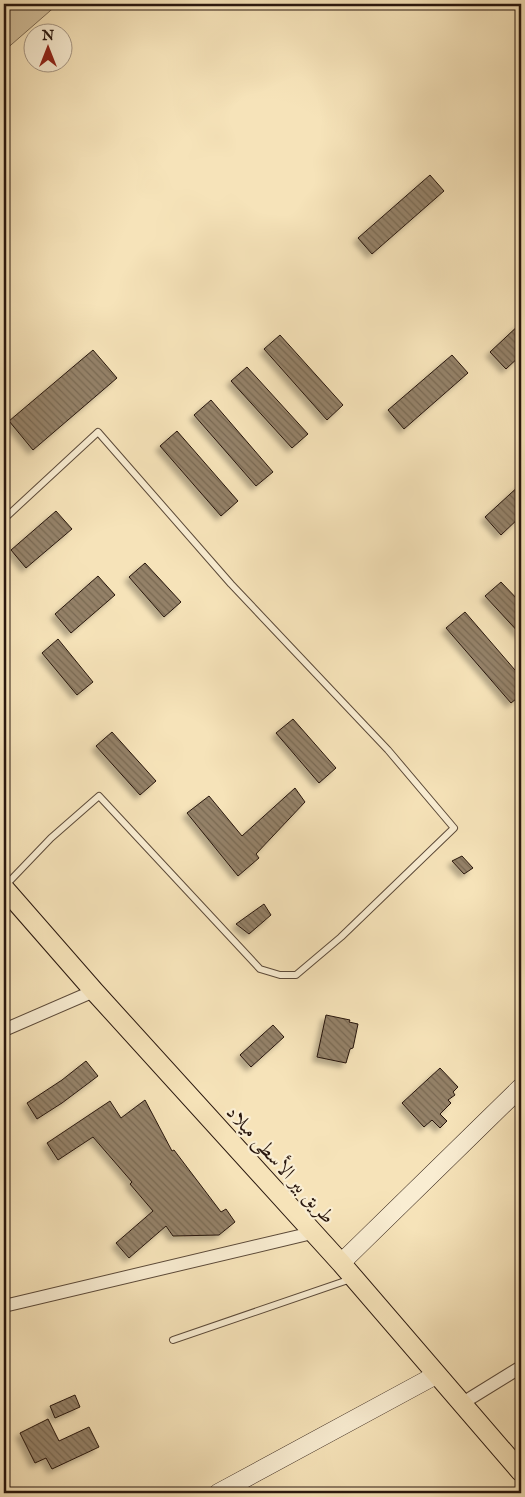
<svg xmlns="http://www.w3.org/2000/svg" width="525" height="1497" viewBox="0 0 525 1497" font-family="'IM FELL English',Amiri,serif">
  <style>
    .park { fill: #d3c09c; stroke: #7e6c55 }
    .building { fill: url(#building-back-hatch); stroke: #29170e; filter: url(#shadow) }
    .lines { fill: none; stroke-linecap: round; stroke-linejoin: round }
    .lane-casing { stroke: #5c4a39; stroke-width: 8 }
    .street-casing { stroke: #5c4a39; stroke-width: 14 }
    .secondary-casing { stroke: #29170e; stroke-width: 19 }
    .primary-casing { stroke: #29170e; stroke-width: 21 }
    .lane { stroke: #f9edd2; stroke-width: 6 }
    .street { stroke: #f9edd2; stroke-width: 12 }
    .secondary { stroke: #f9edd2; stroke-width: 18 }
    .primary { stroke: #f6e3b9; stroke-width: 19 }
    .labels { text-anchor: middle; stroke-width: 4.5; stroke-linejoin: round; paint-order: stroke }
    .street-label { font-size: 20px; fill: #29170e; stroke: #f9edd2 }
  </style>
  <defs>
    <pattern id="building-back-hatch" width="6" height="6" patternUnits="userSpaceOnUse" patternTransform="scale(1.25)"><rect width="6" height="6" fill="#948167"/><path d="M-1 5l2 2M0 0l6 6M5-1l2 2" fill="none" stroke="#796953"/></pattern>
    <filter id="shadow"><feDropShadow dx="-4.5" dy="4.5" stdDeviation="2.5" flood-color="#0004"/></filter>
  </defs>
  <rect width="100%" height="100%" fill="#f6e3b9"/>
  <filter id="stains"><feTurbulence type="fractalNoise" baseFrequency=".004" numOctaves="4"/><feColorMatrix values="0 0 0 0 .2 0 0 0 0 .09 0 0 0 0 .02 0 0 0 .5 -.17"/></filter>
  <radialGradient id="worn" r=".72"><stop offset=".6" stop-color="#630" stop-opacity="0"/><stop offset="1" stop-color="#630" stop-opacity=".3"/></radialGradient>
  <!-- park -->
  <path class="park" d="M4,4H58L4,51Z"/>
  <!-- building -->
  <path class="building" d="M430,175L444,191L372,254L358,238Z
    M521,323V355L506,369L490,352Z
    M280,335L343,405L327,420L264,349Z
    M93,350L117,378L33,450L9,421Z
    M452,355L468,373L404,429L388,410Z
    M247,367L308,434L292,448L231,381Z
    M211,400L273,472L256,486L194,415Z
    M177,431L238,501L221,516L160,446Z
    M521,484V516L501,535L485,517Z
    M56,511L72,529L26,568L11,550Z
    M145,563L181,602L164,617L129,577Z
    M98,576L115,595L71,633L55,614Z
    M501,582L521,603V635L485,596Z
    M465,612L521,677V695L511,703L446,628Z
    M58,639L93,682L77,695L42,653Z
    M293,719L336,768L319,783L276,733Z
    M112,732L156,781L140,795L96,746Z
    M295,788L305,802L256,854L259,858L238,876L187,813L209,796L242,836Z
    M462,856L473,868L464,874L452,861Z
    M264,904L271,915L249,934L236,924Z
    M326,1015L350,1020L349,1022L358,1024L353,1048L350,1049L346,1063L317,1057Z
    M273,1025L284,1037L251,1067L240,1055Z
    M86,1061L98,1076L62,1103L37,1119L27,1103L62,1080Z
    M440,1068L458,1087L453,1092L455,1095L448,1100L451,1103L440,1114L447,1121L440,1128L432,1120L424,1127L402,1103Z
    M145,1100L172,1151L174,1150L221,1212L226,1209L235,1222L219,1235L173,1236L166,1226L129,1258L116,1243L153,1211L130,1184L132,1182L93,1137L58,1160L47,1143L110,1101L121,1118Z
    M75,1395L80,1407L55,1418L50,1406Z
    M48,1419L59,1441L89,1427L99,1447L52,1469L46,1458L35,1463L20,1433Z"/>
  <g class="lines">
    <defs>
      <path id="lane" d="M4,519L98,432L231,584L388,750L454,828L341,937L296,975H280L260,969L99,796L51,838L5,886
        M173,1340L351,1279"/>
      <path id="street" d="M4,1030L94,991
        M4,1306L312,1233
        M461,1404L521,1367"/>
      <path id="secondary" d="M341,1263L521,1087
        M218,1493L436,1375"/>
      <path id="primary" d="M4,888L94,991L341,1263L521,1472"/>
    </defs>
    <!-- lane casing -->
    <use href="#lane" class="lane-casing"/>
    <!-- street casing -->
    <use href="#street" class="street-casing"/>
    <!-- secondary casing -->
    <use href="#secondary" class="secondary-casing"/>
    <!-- primary casing -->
    <use href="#primary" class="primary-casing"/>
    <!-- lane -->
    <use href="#lane" class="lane"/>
    <!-- street -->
    <use href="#street" class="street"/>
    <!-- secondary -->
    <use href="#secondary" class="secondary"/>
    <!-- primary -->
    <use href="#primary" class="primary"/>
  </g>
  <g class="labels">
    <!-- street labels -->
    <g class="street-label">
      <text transform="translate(281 1164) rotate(48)" y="7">طريق بير الأسطى ميلاد</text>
    </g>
  </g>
  <!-- margin -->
  <rect width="525" height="1497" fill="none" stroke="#f6e3b9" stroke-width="20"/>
  <rect x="5" y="5" width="515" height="1487" fill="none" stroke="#29170e" stroke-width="2.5"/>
  <rect x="10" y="10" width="505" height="1477" fill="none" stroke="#29170e"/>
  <!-- north arrow -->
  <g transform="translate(48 48)"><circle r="24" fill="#f9edd2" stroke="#a69784"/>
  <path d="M0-4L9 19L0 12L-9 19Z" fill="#8f2418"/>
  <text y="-8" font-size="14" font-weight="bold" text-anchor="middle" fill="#29170e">N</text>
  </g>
  <rect width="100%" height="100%" filter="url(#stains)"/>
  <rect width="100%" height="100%" fill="url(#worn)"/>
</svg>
